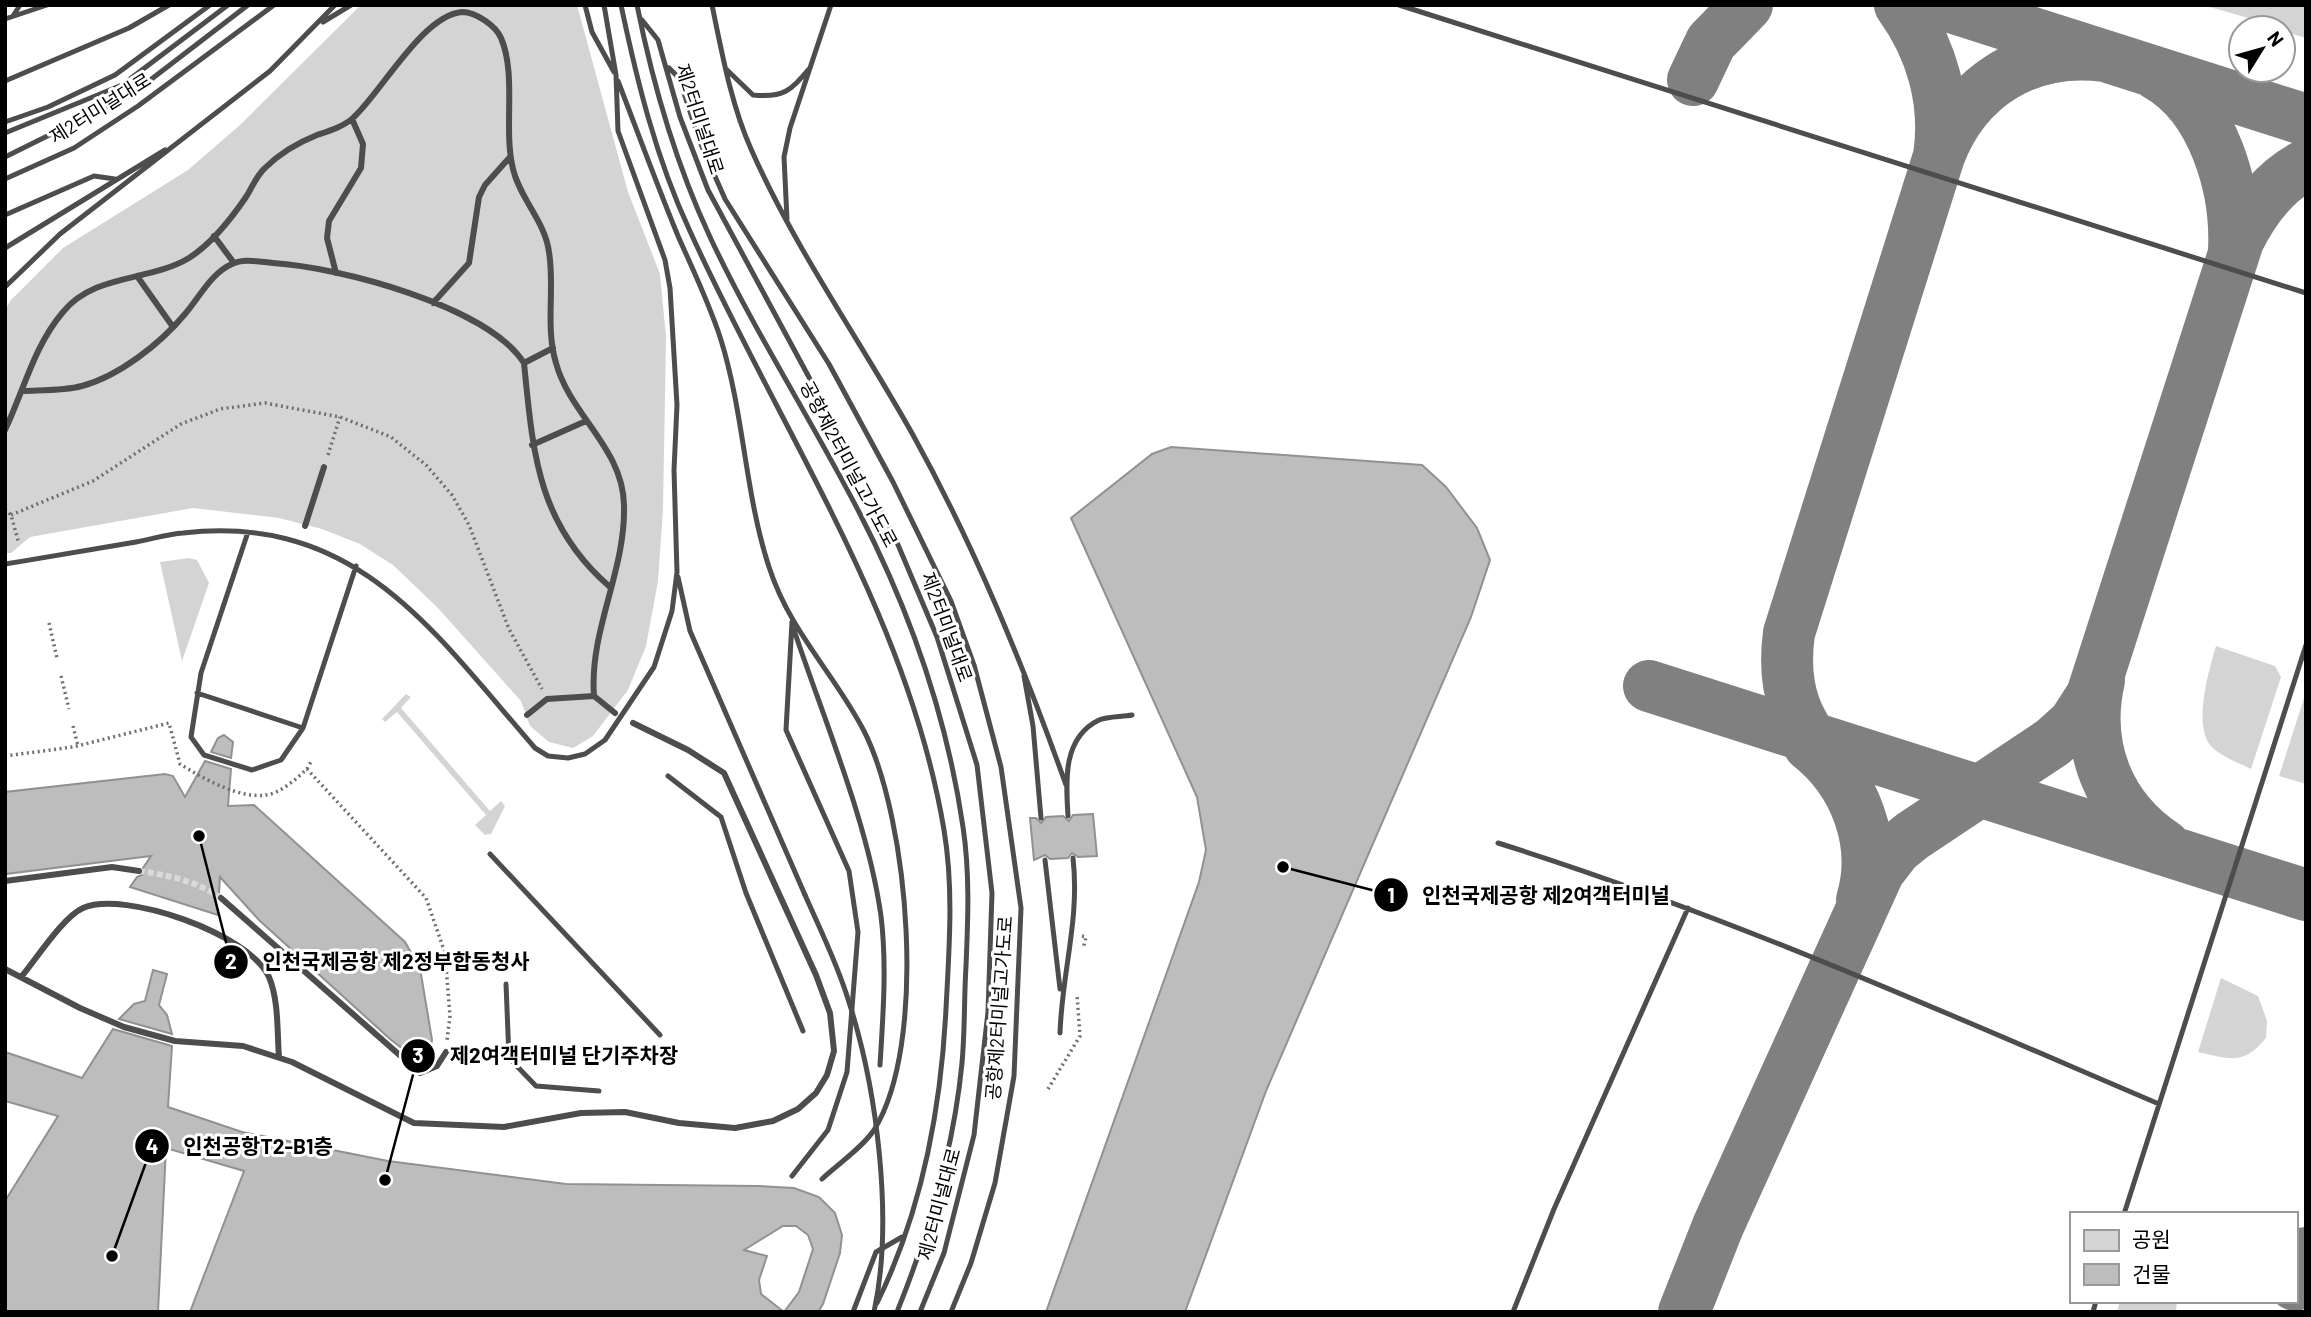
<svg xmlns="http://www.w3.org/2000/svg" width="2311" height="1317" viewBox="0 0 2311 1317" font-family="Barlow,'Noto Sans KR',sans-serif">
  <style>
    .green { fill: #d4d4d4 }
    .lines { fill: none; stroke-linecap: round; stroke-linejoin: round }
    .taxiway { stroke: #808080; stroke-width: 52 }
    .building { fill: #bdbdbd; stroke: #919191; stroke-width: 2 }
    .pedestrian-tunnel { stroke: #d9d9d9; stroke-width: 6; stroke-dasharray: 6 3; stroke-linecap: butt }
    .path { stroke: #6f6f6f; stroke-width: 3.5; stroke-dasharray: 2 3.5; stroke-linecap: butt }
    .service { stroke: #4d4d4d; stroke-width: 5 }
    .pedestrian { stroke: #4d4d4d; stroke-width: 6 }
    .service-bridge { stroke: #4d4d4d; stroke-width: 5 }
    .labels { text-anchor: middle; stroke-width: 6; stroke-linejoin: round; paint-order: stroke }
    .street-label { font-size: 19px; fill: #000; stroke: #fff }
    .leader { fill: none; stroke: #000; stroke-width: 2.5 }
    .callout-dot { fill: #000; stroke: #fff; stroke-width: 2.5 }
    .mark-label { font-size: 21px; text-anchor: middle; font-weight: bold; fill: #fff }
    .callout-label { font-size: 21px; text-anchor: middle; font-weight: bold; fill: #000; stroke: #fff; stroke-width: 6; stroke-linejoin: round; paint-order: stroke }
  </style>
  <rect width="100%" height="100%" fill="#fff"/>
  <!-- green -->
  <path class="green" d="M361,5H577L628,192L660,274L666,337L663,509L658,581L646,646L628,690L593,736L573,748L549,742L530,726L521,701L438,608L393,565L360,544L322,529L279,518L193,508L30,537L11,553H5V310L11,300L63,248L188,170L240,125Z
    M2203,5H2306V38L2283,31V28Z
    M189,558L197,560L209,583L182,661L160,562Z
    M2216,646L2275,666L2281,677L2251,769C2239,763 2222,757 2212,747C2192,728 2209,670 2216,646Z
    M2306,692V784L2279,776Z
    M406,694L411,697L401,708L490,811L501,801L505,806L491,834L485,835L475,825L486,815L397,712L385,722L382,719Z
    M2221,978L2258,996L2267,1021L2266,1038C2243,1066 2229,1059 2198,1052Z
    M2120,1301H2177L2176,1312H2117Z"/>
  <g class="lines">
    <!-- taxiway -->
    <path class="taxiway" d="M1900,5C1932,49 1947,102 1939,156
      M1945,5L2306,120
      M2156,74C2214,106 2237,189 2234,251
      M1693,80L1711,42L1747,5
      M2099,680C2084,747 2108,808 2165,846
      M1649,686L2306,895
      M1809,745C1855,781 1879,843 1862,900
      M1834,768C1797,724 1781,692 1789,633L1939,156C1966,85 2029,46 2105,56
      M2295,1285L2306,1253
      M1684,1312L1718,1226L1879,871L1896,849L1912,836L2053,742L2074,723L2092,695L2238,241C2253,210 2274,181 2306,165"/>
  </g>
  <!-- building -->
  <path class="building" d="M1171,447L1422,465L1446,487L1477,528L1490,560L1471,617L1266,1091L1185,1312H1046L1199,882L1206,850L1197,797L1071,518L1152,454Z
    M224,735L233,742L231,758L211,752L218,738Z
    M205,761L231,769L228,806L254,805L405,942L420,968L432,1040L430,1050L421,1056H412L390,1039L259,920L220,877L219,893L215,898L218,915L130,887L137,877L144,874L143,868L151,856L5,874V792L165,774L173,776L185,797Z
    M1093,814L1097,856L1078,857L1072,853L1068,858L1050,859L1045,855L1034,860L1030,818H1036L1041,823L1046,817L1063,816L1069,821L1073,815Z
    M153,970L167,974L159,1005L167,1015L172,1034L119,1019L134,1004L145,1001Z
    M113,1029L172,1046L168,1107L242,1132L388,1161L566,1184L758,1186L794,1188L819,1197L835,1213L842,1235L840,1253L823,1304L818,1312H784L799,1292L813,1249L808,1235L796,1226H783L744,1250L767,1256L759,1280L761,1294L784,1312H190L244,1171L166,1148L158,1312H5V1201L58,1116L5,1101V1052L82,1078Z"/>
  <g class="lines">
    <!-- pedestrian-tunnel -->
    <path class="pedestrian-tunnel" d="M139,871C167,875 197,881 221,898"/>
    <!-- path -->
    <path class="path" d="M328,455L340,417
      M5,509L11,515L19,544
      M11,515L93,481L181,424L220,409L265,403L340,417L391,437L426,465L452,495L469,525L509,629L542,689
      M49,623L57,658
      M61,676L69,709
      M73,726L78,746
      M5,756L73,747L169,723L180,764C202,778 239,799 266,795C281,793 296,779 307,769L426,898L445,953L450,1016L447,1040
      M307,769L312,760
      M1082,936L1086,937L1083,949
      M1048,1089L1080,1036L1077,995"/>
    <!-- service -->
    <path class="service" d="M585,5L592,32L614,72
      M621,5C637,81 656,158 689,229C778,427 908,613 944,830C954,889 949,950 946,1009C941,1108 921,1213 877,1303
      M637,5C653,85 676,164 710,237C754,331 811,419 859,512C910,611 947,717 963,827C970,873 968,920 966,966C964,998 965,1031 962,1063C954,1146 928,1235 897,1312
      M712,5C722,53 731,104 751,149C795,249 860,340 913,435C975,547 1023,665 1066,785
      M1399,5L2306,293
      M13,16L20,5
      M5,19L47,5
      M642,20L658,40L680,117L708,190L893,533L937,637L977,765L992,893L988,1012L974,1135L944,1253L920,1312
      M323,22L351,5
      M669,68L679,78L700,142L725,199L829,364L893,482L951,601L974,665L1001,767L1021,908L1014,1076L995,1183L971,1263L951,1312
      M726,69L753,95C784,98 790,91 810,68
      M5,81L129,28L169,5
      M618,81C638,133 657,185 678,236C693,270 710,305 721,340C744,414 745,494 769,567C790,632 834,673 864,731C909,820 928,1044 874,1130C862,1148 838,1164 822,1179
      M5,122L48,107L115,75L210,5
      M5,133L122,85L228,5
      M5,157L132,94L248,5
      M5,179L74,148L138,106L274,5
      M5,215L94,176L115,179
      M787,219L784,157L790,128L831,5
      M5,248L165,150
      M5,287L60,234L270,71L335,5
      M248,532L201,673L191,737L204,755L252,770L281,760L303,728L356,566
      M5,564C49,557 93,549 136,542C152,539 168,534 183,533C357,513 434,632 535,748L548,756L568,758L585,754L605,740L654,667L672,611L677,572L674,470L677,405L670,288L665,260L618,131L616,75L604,5
      M678,577L690,631L805,895
      M794,630C824,720 868,823 881,916C887,965 883,1016 880,1065
      M1024,676L1033,726L1041,818
      M197,693L303,728
      M668,776L721,817L746,893L803,1031
      M1068,816C1066,782 1062,738 1099,720C1108,716 1122,717 1132,715
      M1498,843C1725,914 1941,1011 2159,1104
      M490,854L660,1035
      M1045,860L1060,989
      M506,984L509,1058L536,1086L599,1091
      M1060,1033C1062,971 1080,920 1073,858
      M792,1176L828,1130L847,1072L858,932L849,871L786,730L792,622
      M2124,1214L2306,645
      M853,1312L876,1252L902,1237
      M1513,1312L1554,1209L1688,908
      M2093,1312L2096,1301"/>
    <!-- pedestrian -->
    <path class="pedestrian" d="M214,236L234,263
      M336,273L327,238L329,221L361,168L363,144L352,119
      M137,276L173,327
      M433,303L469,263L479,197L485,185L510,157
      M524,363L553,348
      M23,391C42,390 63,391 82,386C119,376 160,344 185,314C199,298 211,273 232,264C244,258 260,262 273,263C338,267 488,306 524,363C533,452 537,524 610,587
      M5,430C24,390 34,346 63,312C95,273 149,282 189,258C211,244 231,219 246,197C252,188 256,176 265,168C280,153 297,143 317,135C329,131 345,126 354,117C382,91 423,15 462,12C476,12 496,26 501,38C517,75 503,129 513,169C520,199 545,221 549,252C555,288 545,327 556,363C570,415 623,448 624,505C626,571 589,630 594,696
      M532,445L586,421
      M305,526L324,467
      M527,715L547,699L594,696L615,713
      M5,881L112,867L139,871
      M221,898L420,1073L437,1066L446,1052
      M5,969L80,1008L124,1027L175,1041L243,1046L292,1062L414,1123L504,1127L581,1113L625,1112L679,1123L735,1128L773,1121L798,1109L816,1093L827,1075L834,1051L830,1013L816,975L724,773L688,750L633,723
      M22,976C37,958 63,917 83,908C124,890 250,934 269,977C279,1001 277,1032 279,1057"/>
    <!-- service-bridge -->
    <path class="service-bridge" d="M805,895C820,929 837,963 848,999C877,1088 894,1220 874,1312"/>
  </g>
  <g class="labels">
    <!-- street labels -->
    <g class="street-label">
      <text transform="translate(100 108) rotate(-32)" y="7">제2터미널대로</text>
      <text transform="translate(700 119) rotate(72)" y="7">제2터미널대로</text>
      <text transform="translate(849 464) rotate(62)" y="7">공항제2터미널고가도로</text>
      <text transform="translate(947 627) rotate(70)" y="7">제2터미널대로</text>
      <text transform="translate(999 1008) rotate(-86)" y="7">공항제2터미널고가도로</text>
      <text transform="translate(939 1204) rotate(-75)" y="7">제2터미널대로</text>
    </g>
  </g>
  <!-- callouts -->
  <path class="leader" d="M1283 867L1391 895M199 836L231 962M385 1180L418 1056M112 1256L152 1146"/>
  <g class="callout-dot">
    <circle cx="1283" cy="867" r="7"/>
    <circle cx="199" cy="836" r="7"/>
    <circle cx="385" cy="1180" r="7"/>
    <circle cx="112" cy="1256" r="7"/>
    <circle cx="1391" cy="895" r="18"/>
    <circle cx="231" cy="962" r="18"/>
    <circle cx="418" cy="1056" r="18"/>
    <circle cx="152" cy="1146" r="18"/>
  </g>
  <g class="mark-label">
    <text x="1391" y="903">1</text>
    <text x="231" y="969">2</text>
    <text x="418" y="1063">3</text>
    <text x="152" y="1154">4</text>
  </g>
  <g class="callout-label">
    <text x="1546" y="903">인천국제공항 제2여객터미널</text>
    <text x="396" y="969">인천국제공항 제2정부합동청사</text>
    <text x="564" y="1063">제2여객터미널 단기주차장</text>
    <text x="258" y="1154">인천공항T2-B1층</text>
  </g>
  <!-- border -->
  <rect width="2311" height="1317" fill="none" stroke="#000000" stroke-width="14"/>
  <!-- legend -->
  <rect x="2070" y="1212" width="228" height="91" fill="#ffffff" stroke="#999999" stroke-width="2"/>
  <rect x="2084" y="1230" width="35" height="21" fill="#d4d4d4" stroke="#999999" stroke-width="2"/>
  <text x="2132" y="1247" font-size="21" fill="#000000">공원</text>
  <rect x="2084" y="1264" width="35" height="21" fill="#bdbdbd" stroke="#999999" stroke-width="2"/>
  <text x="2132" y="1282" font-size="21" fill="#000000">건물</text>
  <!-- north arrow -->
  <g transform="translate(2262 49) rotate(53)"><circle r="33" fill="#ffffff" stroke="#999999" stroke-width="2"/>
  <path d="M0-5L12 26L0 18L-12 26Z" fill="#000000"/>
  <text y="-10" font-size="19" font-weight="bold" text-anchor="middle" fill="#000000">N</text>
  </g>
</svg>
